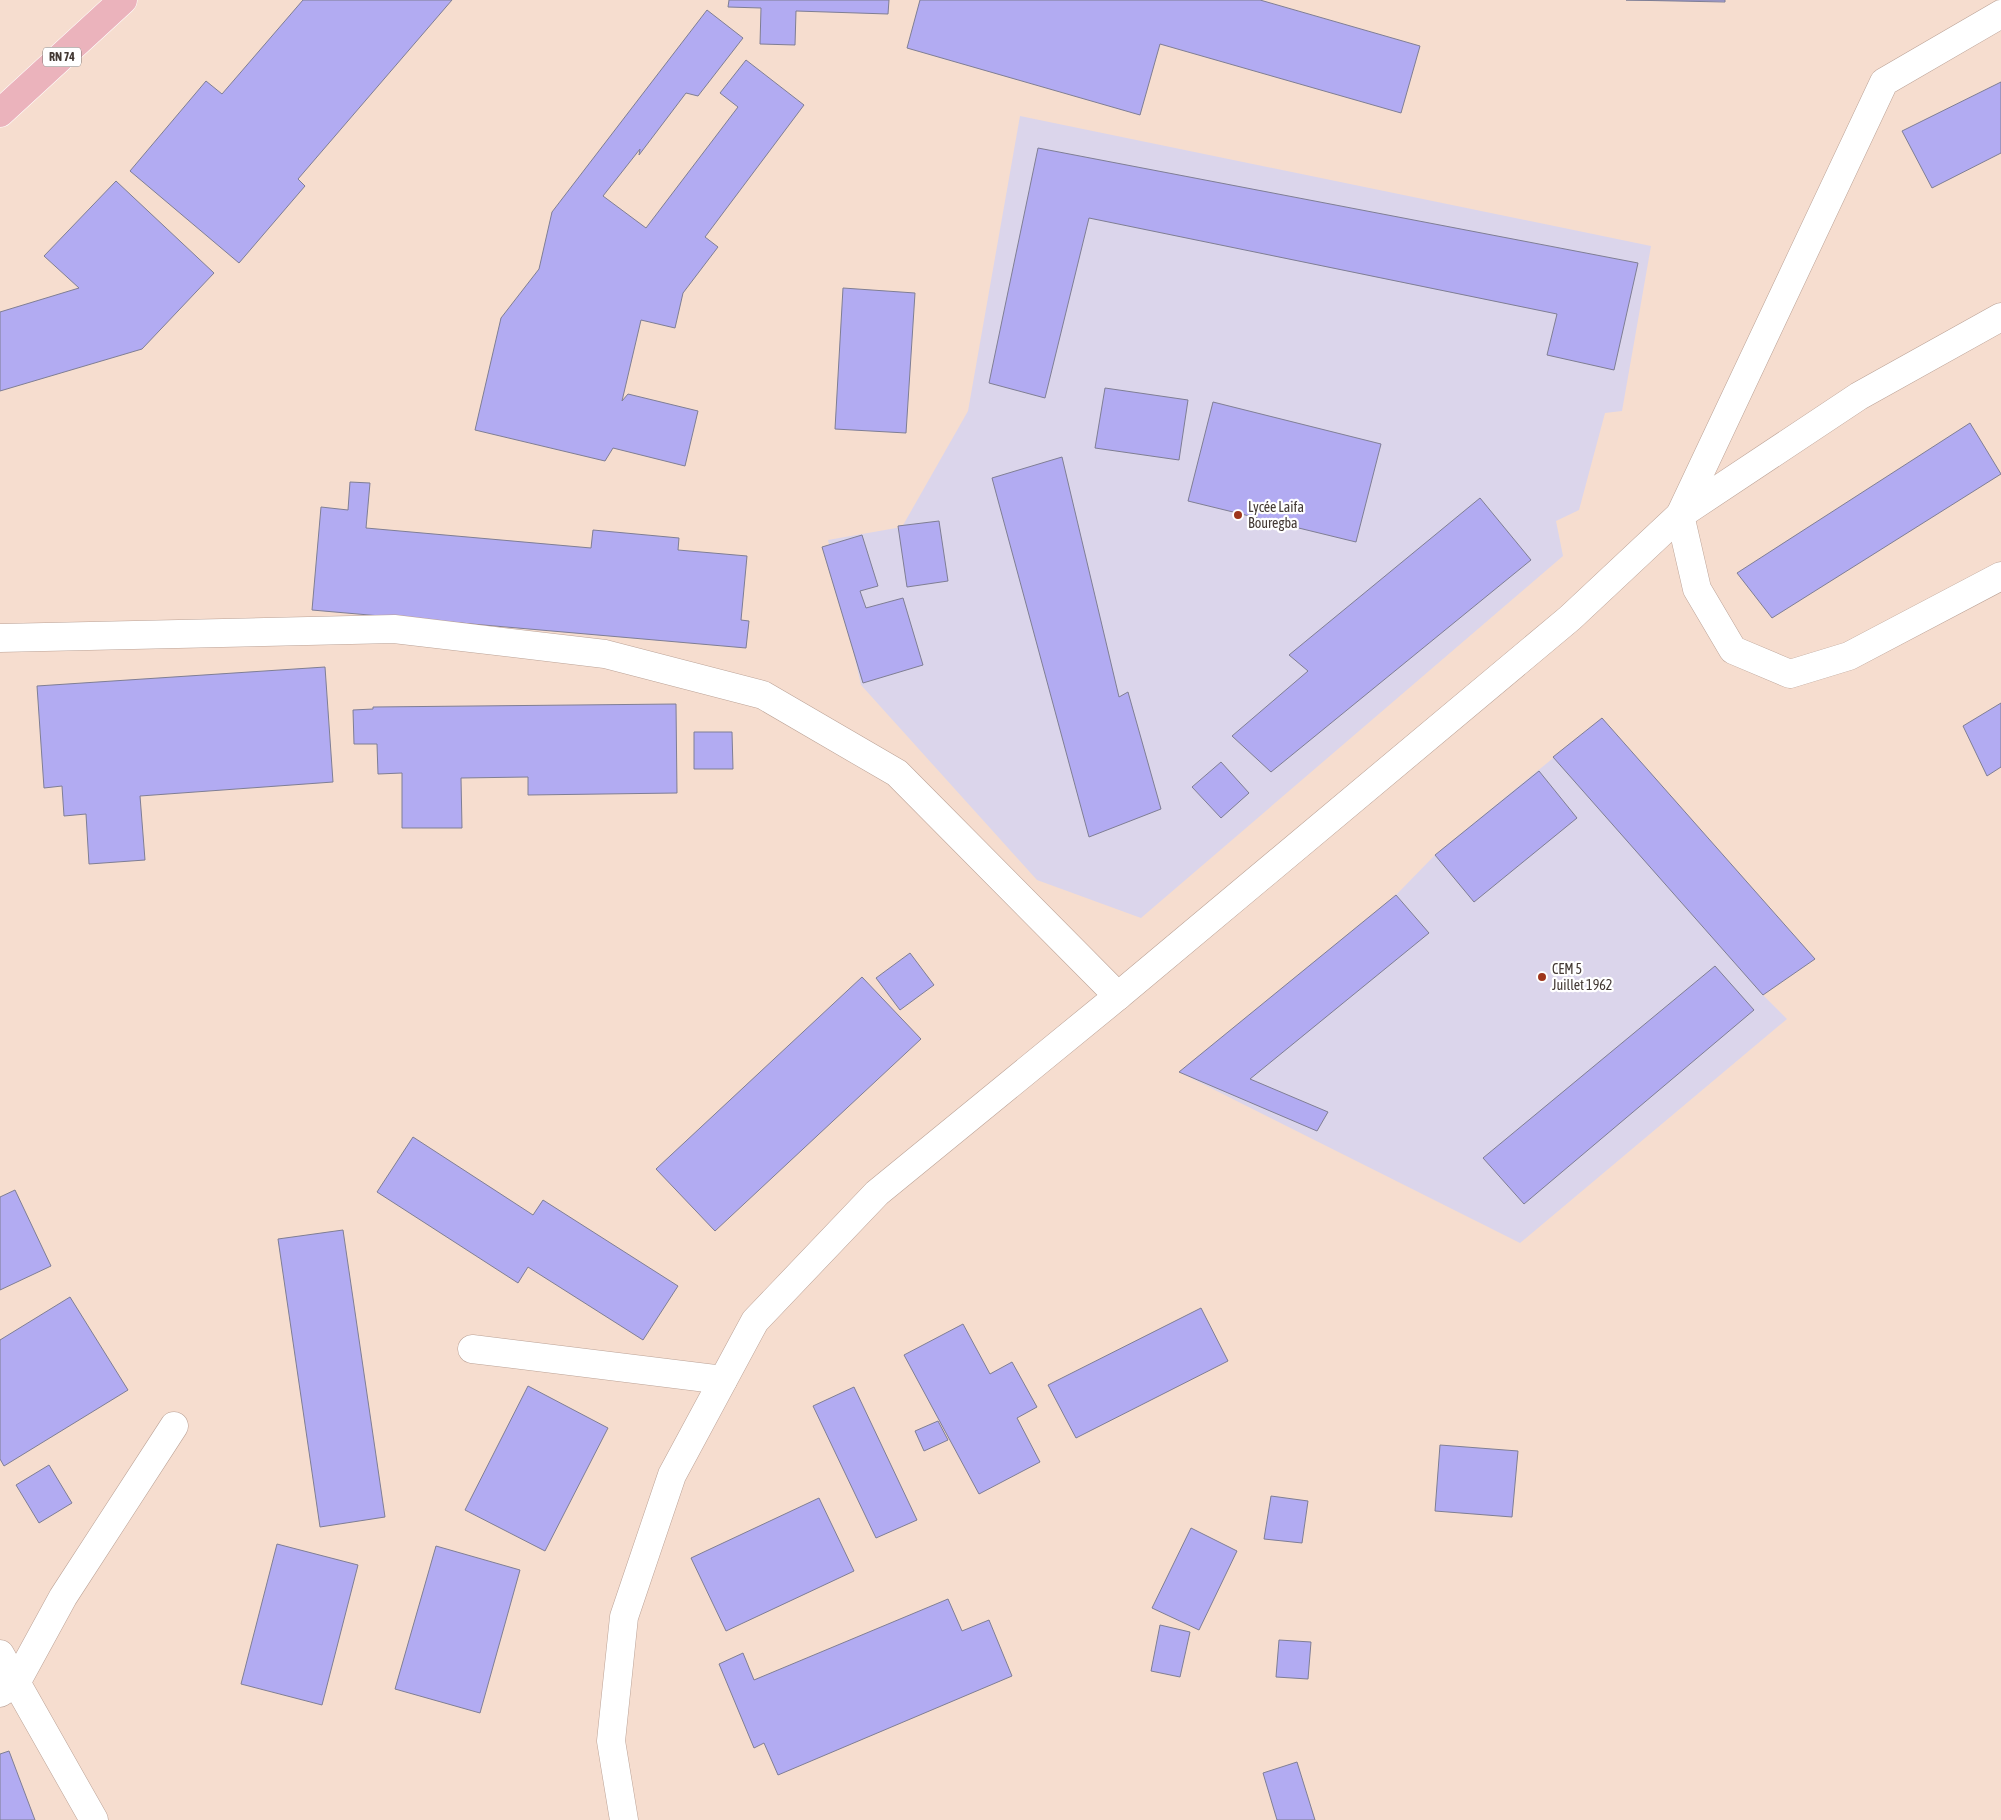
<svg xmlns="http://www.w3.org/2000/svg" width="2001" height="1820" viewBox="0 0 2001 1820" font-family="'Asap Condensed',sans-serif">
  <style>
    .education { fill: #dbd5eb }
    .building { fill: #b2abf2; stroke: #7f7e94 }
    .lines { fill: none; stroke-linecap: round; stroke-linejoin: round }
    .street-casing { stroke: #bba296; stroke-width: 29 }
    .secondary-casing { stroke: #bba296; stroke-width: 29 }
    .primary-casing { stroke: #fff; stroke-width: 29 }
    .street { stroke: #fff; stroke-width: 28 }
    .secondary { stroke: #fff; stroke-width: 28 }
    .primary { stroke: #ebb3bc; stroke-width: 28 }
    .poi-dot { fill: #9e351c; stroke: #fff; stroke-width: 2 }
    .labels { text-anchor: middle; stroke-width: 4.5; stroke-linejoin: round; paint-order: stroke }
    .shield { fill: #fff; stroke: #7b7471; stroke-width: 1 }
    .shield-label { font-size: 12px; font-weight: bold; fill: #433934 }
    .poi-label { font-size: 14px; fill: #433934; stroke: #fff; text-anchor: start }
  </style>
  <rect width="100%" height="100%" fill="#f6ddcf"/>
  <!-- education -->
  <path class="education" d="M1020,116L1651,246L1622,411L1605,413L1579,510L1556,521L1563,556L1141,918L1037,880L861,685L828,540L902,527L968,411Z
    M1602,718L1815,959L1763,995L1787,1019L1520,1243L1179,1072L1396,895L1435,855Z"/>
  <!-- building -->
  <path class="building" d="M303,0H452L298,179L305,186L239,263L130,171L206,81L222,94Z
    M729,0H889L888,14L796,11L795,45L760,44L761,8L728,7Z
    M920,0H1260L1420,46L1401,113L1160,44L1140,115L907,48Z
    M1626,0H1725V2Z
    M707,10L743,38L698,96L686,93L639,155L640,149L603,196L646,228L738,107L720,93L746,60L804,105L705,237L718,247L683,293L675,328L641,320L622,401L628,394L698,411L685,466L613,448L605,461L475,430L501,318L539,269L552,212Z
    M2001,82V153L1932,188L1902,131Z
    M1038,148L1638,263L1614,370L1547,355L1557,314L1089,218L1045,398L989,383Z
    M116,181L214,273L142,349L0,391V312L79,288L44,256Z
    M843,288L915,293L906,433L835,429Z
    M1105,388L1188,400L1179,460L1095,448Z
    M1213,402L1381,444L1356,542L1188,501Z
    M1970,423L2001,474L1772,618L1737,573Z
    M1062,457L1119,697L1128,692L1161,809L1089,837L992,478Z
    M350,482L370,483L366,528L591,548L593,530L679,538L678,550L747,556L741,620L749,621L746,648L312,610L321,507L348,510Z
    M1480,498L1531,560L1271,772L1232,736L1308,671L1289,655Z
    M939,521L948,581L907,587L898,526Z
    M862,535L878,586L860,591L866,608L903,598L923,665L863,683L822,547Z
    M325,667L333,782L140,796L145,860L89,864L86,814L64,816L62,786L44,788L37,686Z
    M2001,703V767L1987,776L1963,726Z
    M676,704L677,793L528,795V777L461,778L462,828H402V773L378,774L377,744H354L353,710L373,709V707Z
    M1602,718L1815,959L1763,995L1553,757Z
    M694,732H732L733,769H694Z
    M1221,762L1249,793L1221,818L1192,787Z
    M1539,771L1577,818L1474,902L1435,855Z
    M1396,895L1429,933L1250,1079L1328,1112L1317,1131L1179,1072Z
    M910,953L934,985L900,1010L876,978Z
    M1715,966L1754,1010L1524,1204L1483,1158Z
    M862,977L921,1039L715,1231L656,1169Z
    M413,1137L533,1215L543,1200L678,1286L643,1340L528,1267L518,1283L377,1192Z
    M15,1190L51,1266L0,1290V1197Z
    M343,1230L385,1517L320,1527L278,1239Z
    M70,1297L128,1390L4,1466L0,1459V1340Z
    M1201,1308L1228,1361L1076,1438L1048,1385Z
    M963,1324L990,1374L1012,1362L1037,1407L1017,1418L1040,1462L979,1494L904,1355Z
    M528,1386L608,1428L545,1551L465,1510Z
    M854,1387L917,1520L876,1538L813,1406Z
    M938,1421L948,1440L924,1451L915,1431Z
    M1440,1445L1518,1451L1512,1517L1435,1511Z
    M49,1465L72,1503L39,1523L16,1485Z
    M1271,1496L1308,1501L1302,1543L1264,1539Z
    M819,1498L854,1571L726,1631L691,1558Z
    M1191,1528L1237,1551L1199,1630L1152,1608Z
    M277,1544L358,1565L322,1705L241,1684Z
    M436,1546L520,1570L480,1713L395,1689Z
    M948,1599L962,1631L989,1620L1012,1676L778,1775L764,1743L754,1748L719,1664L743,1653L754,1680Z
    M1160,1625L1190,1632L1180,1677L1151,1671Z
    M1279,1640L1311,1642L1308,1679L1276,1677Z
    M9,1751L35,1820H0V1754Z
    M1297,1762L1315,1820H1277L1263,1773Z"/>
  <g class="lines">
    <defs>
      <path id="street" d="M2001,14L1884,82L1680,515L1697,589L1733,650L1790,674L1849,656L2001,576
        M0,638L394,629L605,654L763,695L897,773L1118,996
        M472,1349L723,1380
        M0,1654L94,1820
        M0,1693L16,1683L63,1597L174,1426"/>
      <path id="secondary" d="M624,1820L611,1741L624,1617L672,1475L755,1321L877,1193L1118,996L1570,618L1680,515L1859,396L2001,317"/>
      <path id="primary" d="M0,113L123,0"/>
    </defs>
    <!-- street casing -->
    <use href="#street" class="street-casing"/>
    <!-- secondary casing -->
    <use href="#secondary" class="secondary-casing"/>
    <!-- primary casing -->
    <use href="#primary" class="primary-casing"/>
    <!-- street -->
    <use href="#street" class="street"/>
    <!-- secondary -->
    <use href="#secondary" class="secondary"/>
    <!-- primary -->
    <use href="#primary" class="primary"/>
  </g>
  <!-- markers -->
  <g class="poi-dot">
    <circle cx="1238" cy="515" r="5"/>
    <circle cx="1542" cy="977" r="5"/>
  </g>
  <g class="labels">
    <!-- shield labels -->
    <rect class="shield" x="43" y="47.5" width="38" height="19" rx="4"/>
    <g class="shield-label">
      <text x="62" y="61">RN 74</text>
    </g>
    <!-- poi labels -->
    <g class="poi-label">
      <text x="1248" y="512">Lycée Laifa<tspan x="1248" dy="16">Bouregba</tspan></text>
      <text x="1552" y="974">CEM 5<tspan x="1552" dy="16">Juillet 1962</tspan></text>
    </g>
  </g>
</svg>
